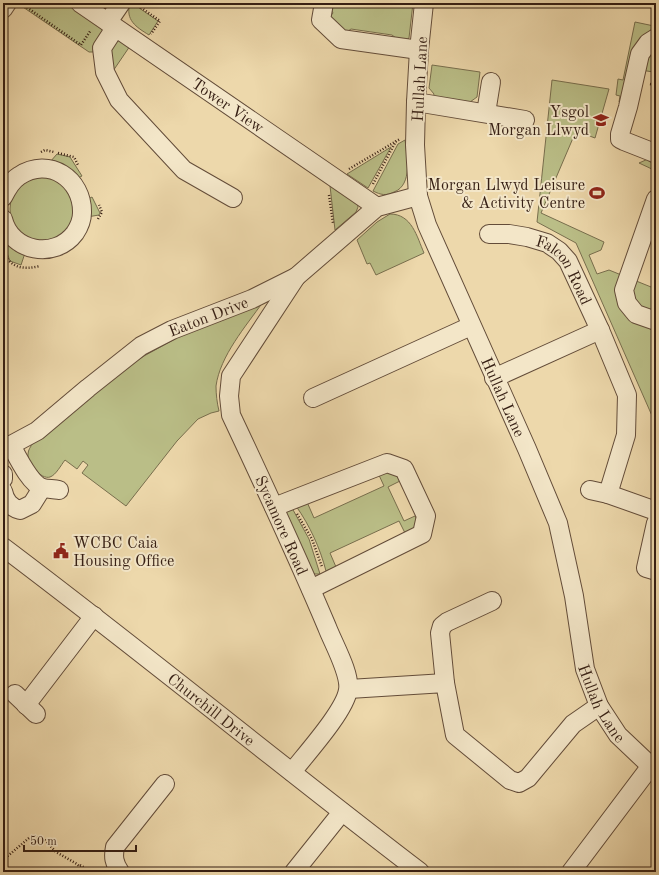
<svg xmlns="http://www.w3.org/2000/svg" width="659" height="875" viewBox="0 0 659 875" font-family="'Old Standard TT',serif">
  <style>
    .green { fill: #babe87; stroke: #786e4d }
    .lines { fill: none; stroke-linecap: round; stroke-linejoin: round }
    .minor-casing { stroke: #634c39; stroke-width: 20 }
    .path { stroke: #351e13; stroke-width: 2.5; stroke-dasharray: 1 2; stroke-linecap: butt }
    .minor { stroke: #f3e6c8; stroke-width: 18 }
    .labels { text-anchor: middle; stroke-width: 4; stroke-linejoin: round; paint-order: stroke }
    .street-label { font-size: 16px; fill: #351e13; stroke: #f3e6c8 }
    .poi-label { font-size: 16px; fill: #351e13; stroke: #f3e6c8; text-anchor: end }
  </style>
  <rect width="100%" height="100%" fill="#edd8ab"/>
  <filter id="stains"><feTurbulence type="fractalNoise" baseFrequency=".005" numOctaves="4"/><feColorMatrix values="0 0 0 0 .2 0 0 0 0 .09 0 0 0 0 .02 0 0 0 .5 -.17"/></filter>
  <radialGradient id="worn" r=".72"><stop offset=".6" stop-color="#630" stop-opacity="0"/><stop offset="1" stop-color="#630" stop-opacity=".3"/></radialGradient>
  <!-- green -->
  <path class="green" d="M17,3H73L105,29L93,52H89Z
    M130,3H132L158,21L149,35C136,27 125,20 130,3Z
    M332,3H413L409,38L405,41L396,38L392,35L351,29L345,33L329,18L333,13L331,9Z
    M656,20V34L626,104L619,102L620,96L616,95L618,79L623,80L635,22L654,26Z
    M114,34L130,46L113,71L108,68Z
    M656,44V86L653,72L641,70Z
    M432,65L480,72L477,97L470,102L433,98L434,94L429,88Z
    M552,80L609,89L595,138L576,131L541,213L604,242L601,250L589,255L597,274L609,270L656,289V419L653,418L576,243L537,222Z
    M405,140C407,155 413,185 394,192C386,196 381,195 373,191L398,144Z
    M391,147L368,188L347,174Z
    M57,154L70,157L82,176L78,178L50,162Z
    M648,159L656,161V175L652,174L654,170L639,163Z
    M10 209a32 32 0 1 1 64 0a32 32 0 1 1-64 0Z
    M329,177L357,201L358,207L356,212L335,230Z
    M92,197L100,213L99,215L87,217L88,199Z
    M390,214C412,214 417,237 424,253L376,275L370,263L367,264L357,240L377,222Z
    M3,242L19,253H25L21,265L10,261Z
    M263,302C246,326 220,356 216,386C216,394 217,403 219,411L211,413L198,419L177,441L126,506L82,473L88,465L83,461L77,469L65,460C61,465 56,475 50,477C41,480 27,463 28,454C28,450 31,446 33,443L126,368L144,356L182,335Z
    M384,471C392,472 396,473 400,481L388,487L404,521L415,516L417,520L414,529L405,533L399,521L330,553L336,567L326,571C320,548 310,526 296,506L307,502L314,518L384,486L378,473Z
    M292,508L309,539L320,574H315L310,571L284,517L287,511Z"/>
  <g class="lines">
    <defs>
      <g id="minor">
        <path id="s1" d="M80,3L377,207"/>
        <path d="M324,3L321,20L341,39L419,50"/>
        <path id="s2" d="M424,3L419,50L416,102L415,145L418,196L427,225L527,449L558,523L574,596L585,669L599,706L618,735L656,771"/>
        <path d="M3,9L7,3"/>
        <path d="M108,22L121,3"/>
        <path d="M115,28L102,48L105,72L119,100L184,170L233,198"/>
        <path d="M656,38L648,43L640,54L628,107L620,134V139L624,141L652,152L656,154"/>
        <path d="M416,102L525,120"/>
        <path d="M486,113L491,82"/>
        <path d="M3,197C7,189 11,181 19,176C49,156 83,179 82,213C82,220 79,227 75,233C55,260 11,252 3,219"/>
        <path d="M656,199L624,290L627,303L636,314L656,321"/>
        <path id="s3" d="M489,234H509L527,237L547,243L559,251L568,261L600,330L627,395L626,435L608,494L590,490"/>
        <path d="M494,378L600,330"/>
        <path d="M313,398L471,326"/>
        <path d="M11,445C17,456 30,484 43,488C48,489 54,489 59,490"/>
        <path id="s4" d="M3,448L11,445L37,431L88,388L141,346L172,330L252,299L296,277L377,207L418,196"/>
        <path d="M3,479V474"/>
        <path d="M3,491C5,501 10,507 20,510L32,504L42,488"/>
        <path d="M608,494L656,511"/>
        <path d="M274,507L387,463L404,469L426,516L422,534L311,589"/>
        <path d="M656,523L646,568L656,571"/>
        <path id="s5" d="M3,547C144,653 280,765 420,872"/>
        <path d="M445,683L440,633L442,626L447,622L492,601"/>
        <path d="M349,689L445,683L455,735L510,780L519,783L528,778L573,724L599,706"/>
        <path d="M15,694L36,714"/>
        <path d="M26,705L94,616"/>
        <path d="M292,772C306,754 345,711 348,690C351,674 333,643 327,627C297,556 264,485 231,415L229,396L231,376L296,277"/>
        <path d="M120,872C114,863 113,857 115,847L165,784"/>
        <path d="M294,872L342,812"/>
        <path d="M571,872L650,767"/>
      </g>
    </defs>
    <!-- minor casing -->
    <use href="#minor" class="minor-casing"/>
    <!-- path -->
    <path class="path" d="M22,4L81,45L91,30
      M136,4L160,21L151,34
      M650,84L656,85
      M41,152L45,150L54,152
      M58,153L74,157L78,165
      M349,169L400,139
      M373,184L396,141
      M329,195L333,223
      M98,219L102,212L99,205
      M3,251C10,268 23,270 40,266
      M297,514L312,539L322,567
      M3,860L29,838L42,837L56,852L77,864L85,872
      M80,865L92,872"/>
    <!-- minor -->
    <use href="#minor" class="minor"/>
  </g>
  <!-- icons -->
  <defs>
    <symbol id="school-bare" viewBox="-9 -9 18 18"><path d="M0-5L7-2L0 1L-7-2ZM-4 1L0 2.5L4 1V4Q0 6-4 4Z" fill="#8f2418" stroke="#f3e6c8" stroke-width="2.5" paint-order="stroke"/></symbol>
    <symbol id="stadium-bare" viewBox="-9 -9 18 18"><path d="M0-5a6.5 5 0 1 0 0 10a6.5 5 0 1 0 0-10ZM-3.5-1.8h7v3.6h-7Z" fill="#8f2418" stroke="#f3e6c8" stroke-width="2.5" paint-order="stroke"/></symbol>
    <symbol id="civic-bare" viewBox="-9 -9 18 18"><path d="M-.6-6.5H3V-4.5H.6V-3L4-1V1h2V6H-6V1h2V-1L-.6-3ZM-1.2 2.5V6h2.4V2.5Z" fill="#8f2418" stroke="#f3e6c8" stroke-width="2.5" paint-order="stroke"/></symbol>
  </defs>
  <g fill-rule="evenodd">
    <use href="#school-bare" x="590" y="109" width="22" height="22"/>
    <use href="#stadium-bare" x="586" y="182" width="22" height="22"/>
    <use href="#civic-bare" x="50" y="540" width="22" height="22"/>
  </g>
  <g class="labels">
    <!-- street labels -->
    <g class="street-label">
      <text transform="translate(419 79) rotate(-87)" y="6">Hullah Lane</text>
      <text dy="6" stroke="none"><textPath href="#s1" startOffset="180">Tower View</textPath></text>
      <text dy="6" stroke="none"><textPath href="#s3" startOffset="91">Falcon Road</textPath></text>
      <text dy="6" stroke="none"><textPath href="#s4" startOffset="246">Eaton Drive</textPath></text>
      <text dy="6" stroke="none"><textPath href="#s2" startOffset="412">Hullah Lane</textPath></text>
      <text transform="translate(282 525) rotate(66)" y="6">Sycamore Road</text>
      <text dy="6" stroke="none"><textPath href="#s2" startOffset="736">Hullah Lane</textPath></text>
      <text dy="6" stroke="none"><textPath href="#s5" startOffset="264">Churchill Drive</textPath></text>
    </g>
    <!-- poi labels -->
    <g class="poi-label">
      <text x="589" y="117">Ysgol<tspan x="589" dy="18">Morgan Llwyd</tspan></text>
      <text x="585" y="190">Morgan Llwyd Leisure<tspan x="585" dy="18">&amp; Activity Centre</tspan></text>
      <text x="73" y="548" text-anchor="start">WCBC Caia<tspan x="73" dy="18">Housing Office</tspan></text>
    </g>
  </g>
  <!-- margin -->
  <rect width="659" height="875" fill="none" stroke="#edd8ab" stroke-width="16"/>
  <rect x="4" y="4" width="651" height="867" fill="none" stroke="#351e13" stroke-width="2"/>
  <rect x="8" y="8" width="643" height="859" fill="none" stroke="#351e13"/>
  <!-- scale -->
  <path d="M24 845v6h112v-6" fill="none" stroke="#351e13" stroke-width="2"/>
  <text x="30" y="845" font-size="12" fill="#351e13" stroke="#f3e6c8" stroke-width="3" paint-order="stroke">50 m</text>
  <rect width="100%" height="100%" filter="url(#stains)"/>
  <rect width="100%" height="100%" fill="url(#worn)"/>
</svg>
